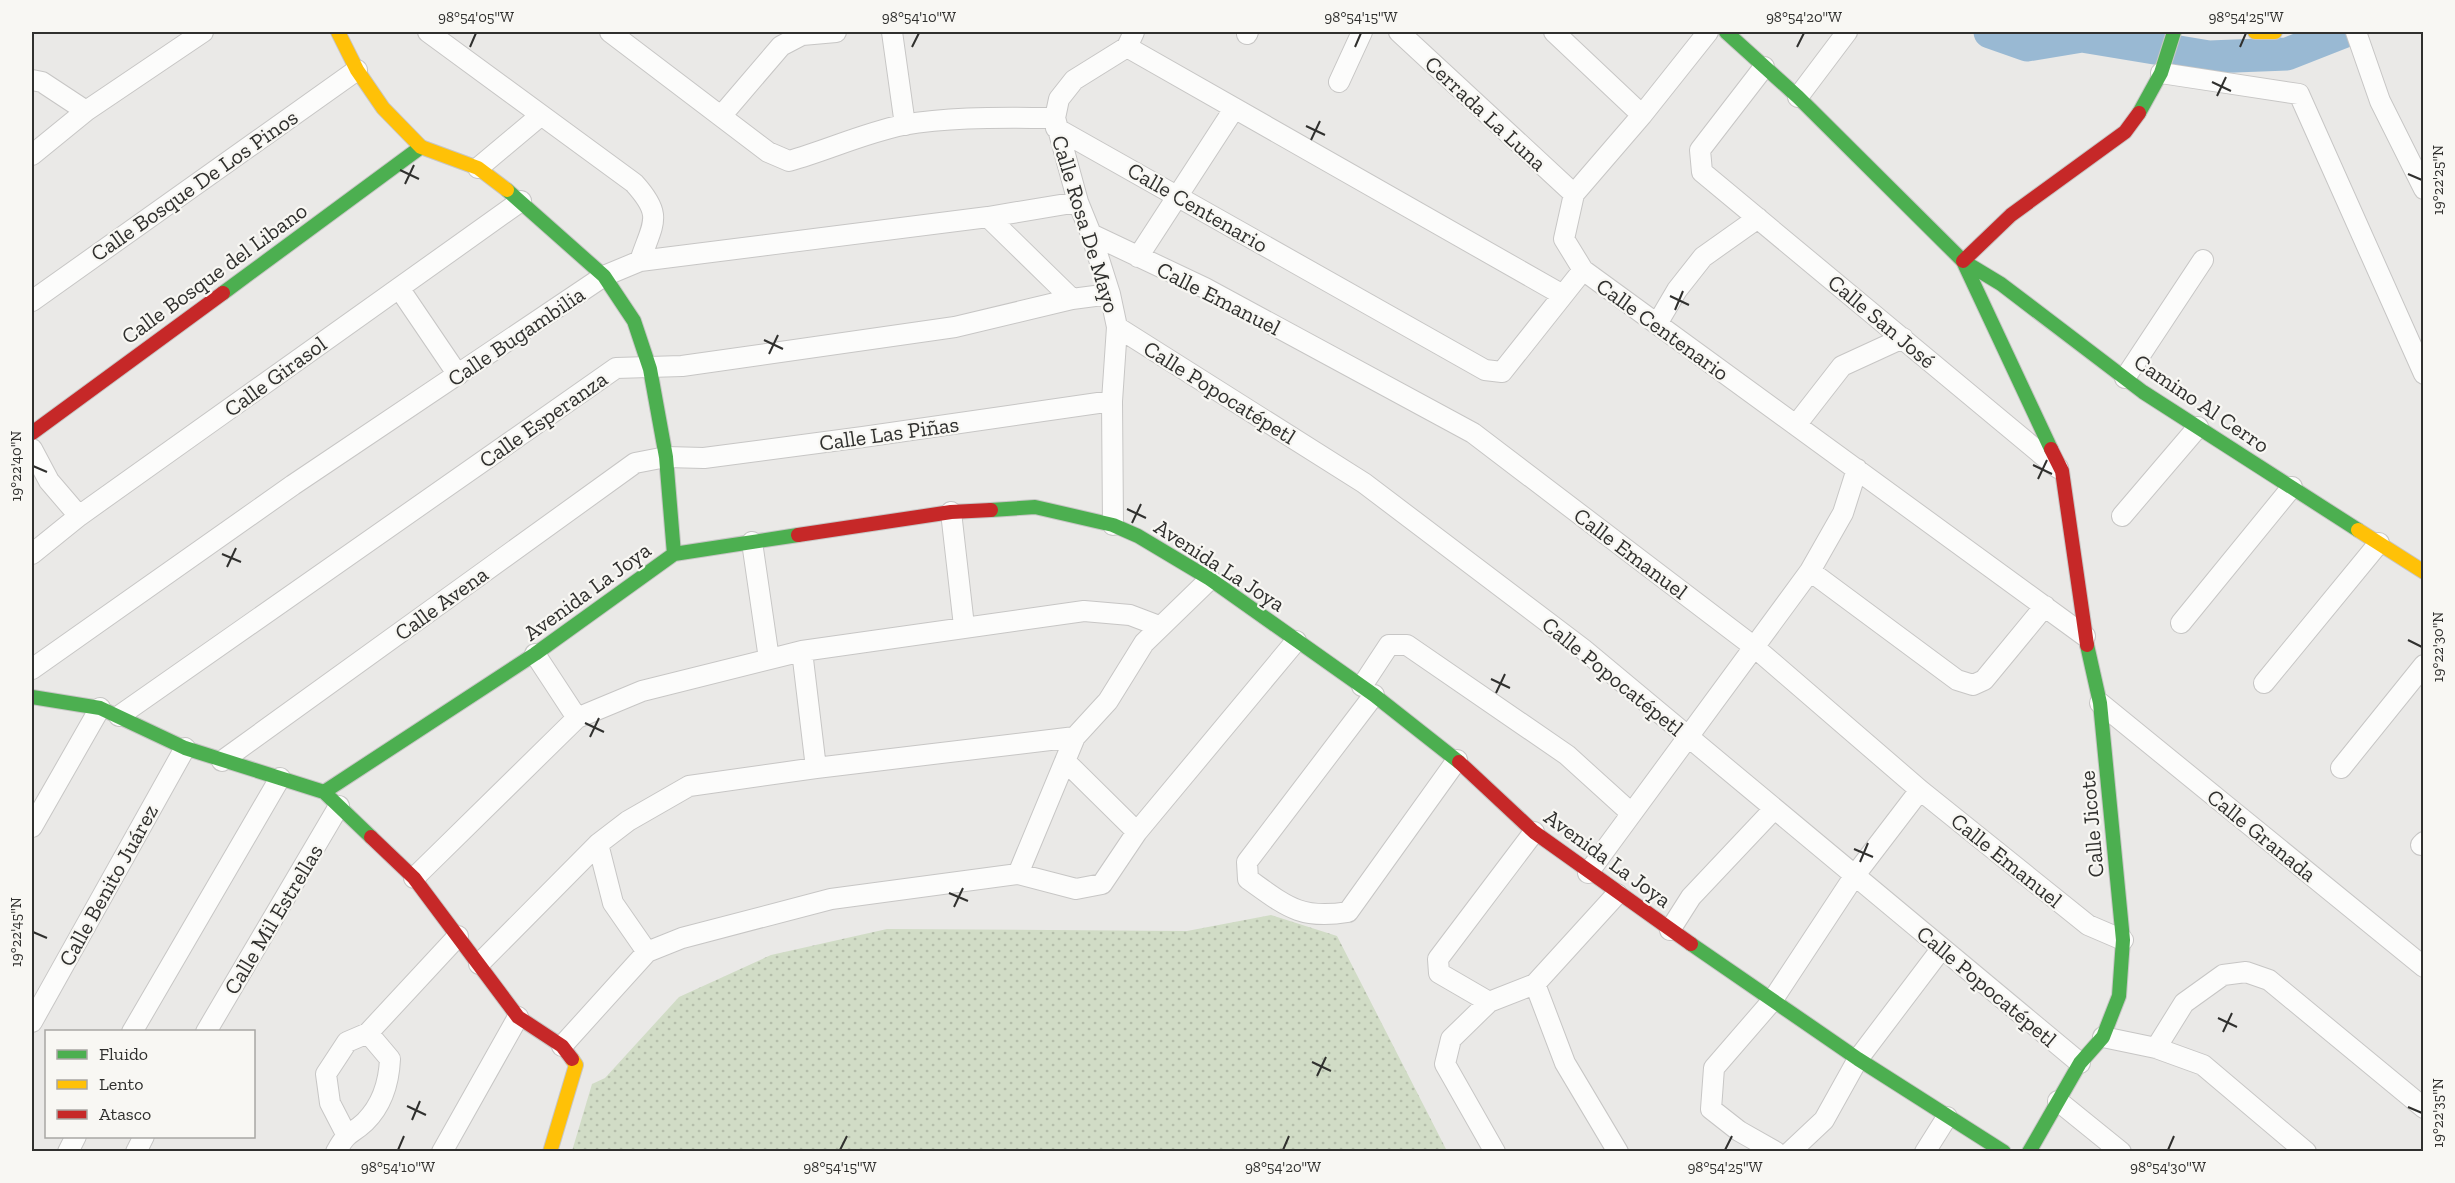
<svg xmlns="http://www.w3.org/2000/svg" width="2455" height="1183" viewBox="0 0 2455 1183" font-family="'Zilla Slab',serif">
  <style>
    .grass { fill: url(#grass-dots) }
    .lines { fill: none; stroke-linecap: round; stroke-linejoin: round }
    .river { stroke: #99b9d3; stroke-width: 33 }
    .street-casing { stroke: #c7c6c5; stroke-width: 22 }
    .fast-casing { stroke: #c7c6c5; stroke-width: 16 }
    .slow-casing { stroke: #c7c6c5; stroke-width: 16 }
    .jam-casing { stroke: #c7c6c5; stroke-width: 16 }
    .street { stroke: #fcfcfb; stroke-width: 20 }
    .fast { stroke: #4caf50; stroke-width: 14 }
    .slow { stroke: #ffc107; stroke-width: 14 }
    .jam { stroke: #c62828; stroke-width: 14 }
    .ticks { fill: none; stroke: #30302e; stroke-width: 2 }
    .labels { text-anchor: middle; stroke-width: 4.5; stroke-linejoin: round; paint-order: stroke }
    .street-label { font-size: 22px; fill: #30302e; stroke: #f8f7f3 }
    .neatline { fill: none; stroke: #30302e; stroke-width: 2 }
    .ticks-label { font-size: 15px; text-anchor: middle; fill: #30302e }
  </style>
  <defs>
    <pattern id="grass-dots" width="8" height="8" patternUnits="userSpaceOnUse" patternTransform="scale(1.5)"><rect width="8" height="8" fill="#d1dcc6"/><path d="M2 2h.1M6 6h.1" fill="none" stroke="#b4bdaa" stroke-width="1.8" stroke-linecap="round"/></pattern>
  </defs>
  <rect width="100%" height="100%" fill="#eae9e7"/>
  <!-- grass -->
  <path class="grass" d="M1271,915L1337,936L1447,1151H572L592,1084L605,1078L679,997L771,955L887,929L1187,931Z"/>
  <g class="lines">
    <!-- river -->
    <path class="river" d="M1990,32L2027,45L2082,36L2209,57L2287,54L2343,32"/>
    <defs>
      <path id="street" d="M428,32L634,183C664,216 653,222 640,261
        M610,32L768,152L789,161C828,150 864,133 903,125C953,116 1006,118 1055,118
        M892,32L905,125
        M1399,32L1574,194
        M1554,32L1642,115
        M2356,32L2380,101L2424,189
        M1247,34L1248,32
        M1127,47L1561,294
        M1764,67L1700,150L1702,172L2058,468
        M2161,73L2299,94L2424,374
        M32,80L42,82L86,111
        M1339,82L1362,32
        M1798,97L1847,32
        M722,115L781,46L802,35L836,32
        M1056,128L1485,370L1502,372L1583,270L2085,636
        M32,155L86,111L203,32
        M478,168L540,116
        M988,217L1072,299
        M1091,234L1205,288L1473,433L1753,646L1920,790L2088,925L2123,940
        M1138,257L1234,109
        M1583,270L1564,239L1574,194L1642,115L1708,32
        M399,288L458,375
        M32,301L357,70
        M1657,324L1677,290L1703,257L1758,218
        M1117,327L1364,483L1583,649L2080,1063
        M2125,378L2203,260
        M1796,425L1842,366L1903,338
        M32,449L49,481L79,516
        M951,512L964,626
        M2122,516L2198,427
        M1113,525L1112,401L1117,327L1110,294L1091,234L1078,202L1055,118L1059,99L1074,80L1127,47L1134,32
        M752,542L769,659
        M32,554L79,516L521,201
        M1810,571L1957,680L1973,685L1984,680L2045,606
        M2181,623L2292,487
        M802,651L816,768
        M535,654L577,718
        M32,669L293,485L604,276L640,261L988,217L1078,202
        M2264,683L2379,543
        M1362,686L1389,645H1407L1567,755L1631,813
        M1374,695L1247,862L1248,879C1286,906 1300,920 1348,912L1457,760
        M2100,703L2424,967
        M119,716L616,368L682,366L955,327L1072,299L1110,294
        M222,761L635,463L666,457L704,458L863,437L1112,401
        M1065,761L1137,832
        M2341,768L2424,665
        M32,827L100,708
        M598,844L613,903L647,952
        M2421,845L2424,842
        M1588,873L1810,571L1843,513L1857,469
        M1018,874L1075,737
        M414,878L577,718L642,691L802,651L1084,611L1130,615L1159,626
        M1670,930L1691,897L1774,809
        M479,964L598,844L628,821L689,786L816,768L1075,737L1108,701L1144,643L1210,579
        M1535,984L1565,1063L1618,1152
        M1489,1002L1439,973L1438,959L1534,832
        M32,1022L185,748
        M132,1032L280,778
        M206,1032L339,806
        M2103,1037L2156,1048L2203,1065L2306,1152
        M562,1046L647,952L682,938L831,899L1018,874L1076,889L1102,884L1137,832L1296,641
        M2156,1048L2184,1003L2223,975L2246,972L2269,980L2424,1108
        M2058,1101L2121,1152
        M346,1134L330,1103L326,1074L347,1042L368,1033
        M68,1152L76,1136
        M136,1152L144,1136
        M336,1152C348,1130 350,1136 365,1122C382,1105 389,1082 390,1059L368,1033L458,936
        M442,1152L518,1017
        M1495,1152L1445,1064L1451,1039L1489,1002L1535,984L1617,894
        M1776,1152L1739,1131L1711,1109L1714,1068L1772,1001L1855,875L1920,790
        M1790,1152L1824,1120L1858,1059L1942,948
        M1925,1152L1947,1117"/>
      <path id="fast" d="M1726,32L1798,97L1963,261L2051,449
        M2139,113L2161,73L2174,32
        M507,190L604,276L634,321L650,369L666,457L674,554
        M1963,261L2001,284L2143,392L2358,530
        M223,293L421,147
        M991,510L1035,507L1113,525L1138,536L1210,579L1374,695L1459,762
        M32,697L100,708L185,748L324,792L371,837
        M324,792L535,654L674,554L798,535
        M1691,944L1858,1059L2004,1152
        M2029,1152L2080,1063L2103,1037L2119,996L2123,940L2100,703L2087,645"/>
      <path id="slow" d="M338,32L357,70L383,108L421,147L478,168L507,190
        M2255,32H2275
        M2358,530L2424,572
        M550,1152L576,1065L572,1059"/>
      <path id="jam" d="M1963,261L2011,215L2125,132L2139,113
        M32,433L223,293
        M2051,449L2062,471L2087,645
        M798,535L951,512L991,510
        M1459,762L1534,832L1691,944
        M371,837L414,878L518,1017L562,1046L572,1059"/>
    </defs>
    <!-- street casing -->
    <use href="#street" class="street-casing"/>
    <!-- fast casing -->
    <use href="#fast" class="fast-casing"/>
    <!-- slow casing -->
    <use href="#slow" class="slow-casing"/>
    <!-- jam casing -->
    <use href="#jam" class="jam-casing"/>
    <!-- street -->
    <use href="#street" class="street"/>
    <!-- fast -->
    <use href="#fast" class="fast"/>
    <!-- slow -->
    <use href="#slow" class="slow"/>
    <!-- jam -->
    <use href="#jam" class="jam"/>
  </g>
  <!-- ticks -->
  <path class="ticks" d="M470,47L476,33M912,47L919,33M1355,47L1361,33M1797,47L1804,33M2240,47L2246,33M2212,82L2231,91M2217,96L2226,77M1306,126L1325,135M1311,140L1320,121M400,170L419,179M2408,174L2422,180M405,184L414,165M1670,296L1689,305M1675,310L1683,291M764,340L783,349M769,354L778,335M2033,465L2052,474M33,466L47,472M2038,479L2047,460M1127,509L1146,518M1132,523L1141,504M222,554L241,562M227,567L236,548M2408,640L2422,647M1491,679L1510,688M1496,693L1505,674M585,723L604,732M590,737L599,718M1854,849L1873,857M1860,862L1868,843M949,893L968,901M954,907L963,888M33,932L47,938M2218,1018L2237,1027M2223,1032L2232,1013M1312,1062L1331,1071M1317,1076L1326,1057M407,1106L426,1115M2408,1107L2422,1113M412,1120L420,1101M398,1150L404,1136M840,1150L847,1136M1283,1150L1289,1136M1725,1150L1732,1136M2168,1150L2174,1136"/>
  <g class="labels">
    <!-- street labels -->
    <g class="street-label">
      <text transform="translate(1486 113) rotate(43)" y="8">Cerrada La Luna</text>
      <text transform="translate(194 185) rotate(-35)" y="8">Calle Bosque De Los Pinos</text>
      <text transform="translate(1198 207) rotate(30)" y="8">Calle Centenario</text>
      <text transform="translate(1086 224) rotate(73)" y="8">Calle Rosa De Mayo</text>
      <text transform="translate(214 273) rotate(-36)" y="8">Calle Bosque del Libano</text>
      <text transform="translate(1219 298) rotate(27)" y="8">Calle Emanuel</text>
      <text transform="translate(1882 321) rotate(40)" y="8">Calle San José</text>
      <text transform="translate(1663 329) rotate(36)" y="8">Calle Centenario</text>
      <text transform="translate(516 336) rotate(-34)" y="8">Calle Bugambilia</text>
      <text transform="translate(275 376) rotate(-36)" y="8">Calle Girasol</text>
      <text transform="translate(1220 392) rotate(32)" y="8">Calle Popocatépetl</text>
      <text transform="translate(2202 403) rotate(34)" y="8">Camino Al Cerro</text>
      <text transform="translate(543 419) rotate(-35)" y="8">Calle Esperanza</text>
      <text transform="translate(889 433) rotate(-8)" y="8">Calle Las Piñas</text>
      <text transform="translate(1631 553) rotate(37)" y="8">Calle Emanuel</text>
      <text transform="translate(1220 565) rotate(33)" y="8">Avenida La Joya</text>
      <text transform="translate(587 591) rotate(-36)" y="8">Avenida La Joya</text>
      <text transform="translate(441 603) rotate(-36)" y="8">Calle Avena</text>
      <text transform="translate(1613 676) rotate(39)" y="8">Calle Popocatépetl</text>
      <text transform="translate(2091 824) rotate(-95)" y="8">Calle Jicote</text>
      <text transform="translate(2262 835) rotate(39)" y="8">Calle Granada</text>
      <text transform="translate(1608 858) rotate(36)" y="8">Avenida La Joya</text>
      <text transform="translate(2007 860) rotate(39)" y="8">Calle Emanuel</text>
      <text transform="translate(108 885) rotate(-61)" y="8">Calle Benito Juárez</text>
      <text transform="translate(273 919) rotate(-59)" y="8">Calle Mil Estrellas</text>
      <text transform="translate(1987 986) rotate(40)" y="8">Calle Popocatépetl</text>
    </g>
  </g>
  <!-- border -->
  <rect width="2455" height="1183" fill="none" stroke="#f8f7f3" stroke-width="66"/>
  <!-- legend -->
  <rect x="45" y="1030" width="210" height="108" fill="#f8f7f3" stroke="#a8a7a4" stroke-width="1.5"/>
  <rect x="57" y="1050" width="30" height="9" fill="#4caf50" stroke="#a8a7a4" stroke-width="1.5"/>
  <text x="99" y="1060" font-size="18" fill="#30302e">Fluido</text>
  <rect x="57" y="1080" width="30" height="9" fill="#ffc107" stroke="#a8a7a4" stroke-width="1.5"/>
  <text x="99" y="1090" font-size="18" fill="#30302e">Lento</text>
  <rect x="57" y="1110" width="30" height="9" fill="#c62828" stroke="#a8a7a4" stroke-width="1.5"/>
  <text x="99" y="1120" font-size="18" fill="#30302e">Atasco</text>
  <rect x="33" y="33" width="2389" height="1117" class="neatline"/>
  <g class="ticks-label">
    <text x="476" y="22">98°54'05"W</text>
    <text x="919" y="22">98°54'10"W</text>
    <text x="1361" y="22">98°54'15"W</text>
    <text x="1804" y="22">98°54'20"W</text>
    <text x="2246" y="22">98°54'25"W</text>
    <text transform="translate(2438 180) rotate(-90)" y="5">19°22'25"N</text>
    <text transform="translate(16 466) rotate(-90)" y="5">19°22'40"N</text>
    <text transform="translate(2438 647) rotate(-90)" y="5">19°22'30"N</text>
    <text transform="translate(16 932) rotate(-90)" y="5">19°22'45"N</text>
    <text transform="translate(2438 1113) rotate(-90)" y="5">19°22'35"N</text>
    <text x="398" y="1172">98°54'10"W</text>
    <text x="840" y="1172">98°54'15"W</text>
    <text x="1283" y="1172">98°54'20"W</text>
    <text x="1725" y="1172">98°54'25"W</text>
    <text x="2168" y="1172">98°54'30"W</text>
  </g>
</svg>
